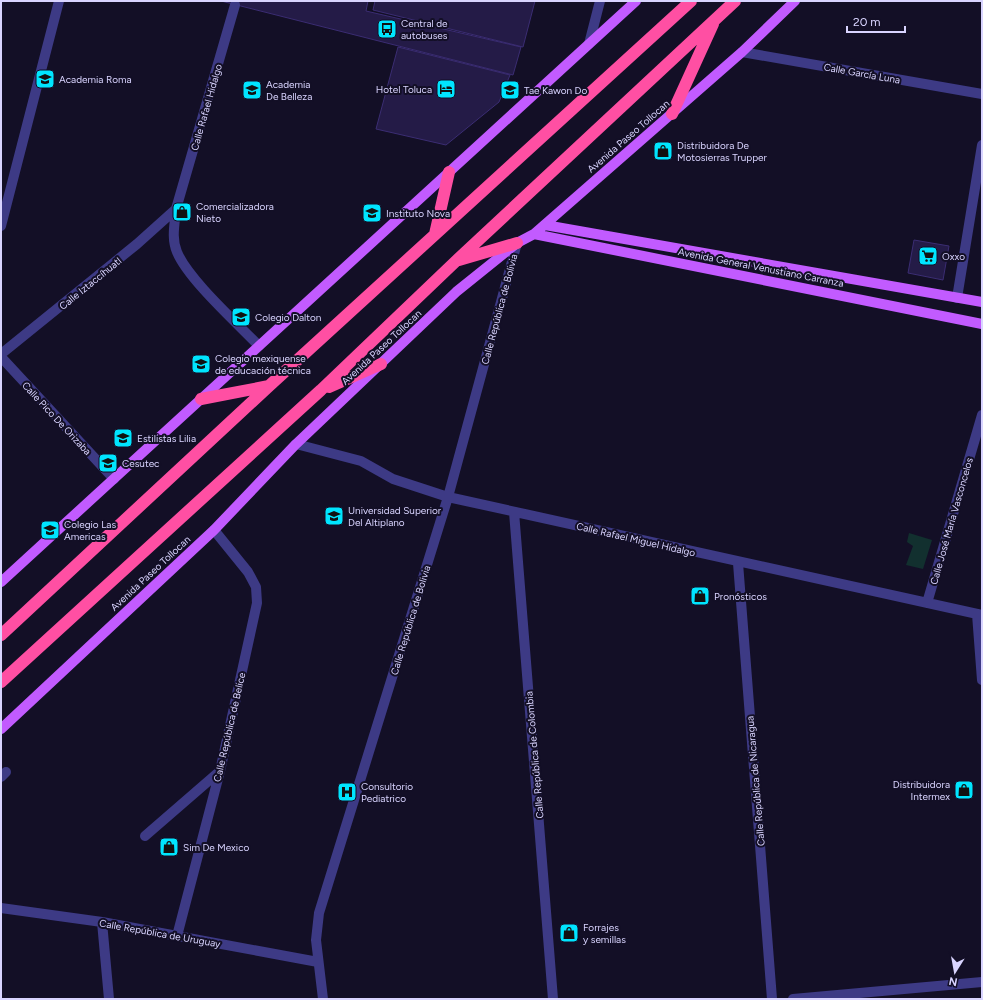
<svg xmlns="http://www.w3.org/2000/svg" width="983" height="1000" viewBox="0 0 983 1000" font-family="Figtree,sans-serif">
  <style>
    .green { fill: #12302f }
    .building { fill: #241b47; stroke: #3b2d73 }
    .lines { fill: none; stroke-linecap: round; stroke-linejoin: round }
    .minor { stroke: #3d3a85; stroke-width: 10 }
    .major { stroke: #c25bff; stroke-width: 10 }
    .highway { stroke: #ff4fa3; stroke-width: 12 }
    .labels { text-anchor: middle; stroke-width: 4; stroke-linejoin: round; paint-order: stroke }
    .poi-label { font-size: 10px; fill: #d9d4ff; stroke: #130f26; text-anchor: start }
    .street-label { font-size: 10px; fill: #d9d4ff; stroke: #130f26 }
  </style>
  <rect width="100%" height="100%" fill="#130f26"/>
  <!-- green -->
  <path class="green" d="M909,533L932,540L923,569L906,565L913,546L907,542Z"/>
  <!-- building -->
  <path class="building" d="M221,1H368L366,11L521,47L513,75Z
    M375,1H535L523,47L373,10Z
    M398,47L510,75L499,102L446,145L376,129Z
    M914,240L949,246L943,280L908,273Z"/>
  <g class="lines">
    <!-- minor -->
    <path class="minor" d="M235,5L176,209C175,223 171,238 177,252C188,279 237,323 259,346
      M589,44L600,1
      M742,52L982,94
      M1,226L59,1
      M957,298L982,145
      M1,354L137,244L176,209
      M1,357L114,479
      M296,444L361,461L393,479L448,497L982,615
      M514,512L553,999
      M738,563L772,999
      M927,603L982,415
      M977,614L982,680
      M1,777L6,772
      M145,836L220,771
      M1,908L102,922L318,962
      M102,922L109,999
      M177,936L220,771L257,603L256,587L248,572L214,530
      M323,999L316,940L319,913L448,497L517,243
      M793,999L982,982"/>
    <!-- major -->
    <path class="major" d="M545,225L982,302
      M534,234L982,324
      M1,582L636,1
      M1,729L214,530L296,444L456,292L517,243L534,234L742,52L795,1"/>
    <!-- highway -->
    <path class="highway" d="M672,114L713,24
      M435,234L449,172
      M459,260L517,243
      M329,387L381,364
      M201,399L269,386
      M1,635L269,386L691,1
      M1,682L321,390L456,261L735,1"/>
  </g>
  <!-- icons -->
  <defs>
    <symbol id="bus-square" viewBox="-11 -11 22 22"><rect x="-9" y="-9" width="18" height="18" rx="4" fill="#00e5ff" stroke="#130f26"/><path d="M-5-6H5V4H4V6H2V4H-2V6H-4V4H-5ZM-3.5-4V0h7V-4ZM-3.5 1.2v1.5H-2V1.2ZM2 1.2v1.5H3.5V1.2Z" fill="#111"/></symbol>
    <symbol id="university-square" viewBox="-11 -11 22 22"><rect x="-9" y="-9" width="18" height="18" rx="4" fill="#00e5ff" stroke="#130f26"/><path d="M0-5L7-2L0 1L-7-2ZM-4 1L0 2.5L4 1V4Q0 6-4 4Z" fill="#111"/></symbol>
    <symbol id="hotel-square" viewBox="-11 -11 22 22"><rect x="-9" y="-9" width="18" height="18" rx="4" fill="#00e5ff" stroke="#130f26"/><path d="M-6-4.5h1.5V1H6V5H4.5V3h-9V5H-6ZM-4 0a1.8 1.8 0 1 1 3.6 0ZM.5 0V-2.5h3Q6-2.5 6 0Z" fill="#111"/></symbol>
    <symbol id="school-square" viewBox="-11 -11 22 22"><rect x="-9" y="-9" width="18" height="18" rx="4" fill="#00e5ff" stroke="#130f26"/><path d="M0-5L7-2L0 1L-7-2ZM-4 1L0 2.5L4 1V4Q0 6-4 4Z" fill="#111"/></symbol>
    <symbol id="shop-square" viewBox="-11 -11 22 22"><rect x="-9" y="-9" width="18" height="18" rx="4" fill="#00e5ff" stroke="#130f26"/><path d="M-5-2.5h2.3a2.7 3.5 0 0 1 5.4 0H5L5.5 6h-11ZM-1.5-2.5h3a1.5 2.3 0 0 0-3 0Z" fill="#111"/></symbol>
    <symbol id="supermarket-square" viewBox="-11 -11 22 22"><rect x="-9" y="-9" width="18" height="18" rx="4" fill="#00e5ff" stroke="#130f26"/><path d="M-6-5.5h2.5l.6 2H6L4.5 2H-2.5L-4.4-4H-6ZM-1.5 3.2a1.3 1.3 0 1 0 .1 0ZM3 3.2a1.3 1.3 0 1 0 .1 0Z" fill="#111"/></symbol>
    <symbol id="hospital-square" viewBox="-11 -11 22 22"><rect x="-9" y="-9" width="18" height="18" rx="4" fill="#00e5ff" stroke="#130f26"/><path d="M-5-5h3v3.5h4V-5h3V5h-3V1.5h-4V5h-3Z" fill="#111"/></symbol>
  </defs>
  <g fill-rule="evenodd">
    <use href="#bus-square" x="376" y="18" width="22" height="22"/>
    <use href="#university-square" x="34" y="68" width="22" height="22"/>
    <use href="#hotel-square" x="435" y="78" width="22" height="22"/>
    <use href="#school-square" x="241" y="79" width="22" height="22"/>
    <use href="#school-square" x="499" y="79" width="22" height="22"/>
    <use href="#shop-square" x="652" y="140" width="22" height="22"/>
    <use href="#shop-square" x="171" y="201" width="22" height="22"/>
    <use href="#school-square" x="361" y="202" width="22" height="22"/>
    <use href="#supermarket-square" x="917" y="245" width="22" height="22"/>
    <use href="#school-square" x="230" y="306" width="22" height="22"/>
    <use href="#school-square" x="190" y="353" width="22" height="22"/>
    <use href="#school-square" x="112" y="427" width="22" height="22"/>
    <use href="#university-square" x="97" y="452" width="22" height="22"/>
    <use href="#university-square" x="323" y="505" width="22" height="22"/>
    <use href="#university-square" x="39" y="519" width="22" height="22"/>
    <use href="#shop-square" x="689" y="585" width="22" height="22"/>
    <use href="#shop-square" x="953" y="779" width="22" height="22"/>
    <use href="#hospital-square" x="336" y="781" width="22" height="22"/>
    <use href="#shop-square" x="158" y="836" width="22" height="22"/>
    <use href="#shop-square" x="558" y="922" width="22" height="22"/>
  </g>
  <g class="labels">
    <!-- poi labels -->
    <g class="poi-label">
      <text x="401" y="27">Central de<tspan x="401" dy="12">autobuses</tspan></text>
      <text x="59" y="83">Academia Roma</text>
      <text x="266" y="88">Academia<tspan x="266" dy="12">De Belleza</tspan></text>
      <text x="432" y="93" text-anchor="end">Hotel Toluca</text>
      <text x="524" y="94">Tae Kawon Do</text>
      <text x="677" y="149">Distribuidora De<tspan x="677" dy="12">Motosierras Trupper</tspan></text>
      <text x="196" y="210">Comercializadora<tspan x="196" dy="12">Nieto</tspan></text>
      <text x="386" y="217">Instituto Nova</text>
      <text x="942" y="260">Oxxo</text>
      <text x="255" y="321">Colegio Dalton</text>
      <text x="215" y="362">Colegio mexiquense<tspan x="215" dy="12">de educación técnica</tspan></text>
      <text x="137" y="442">Estilistas Lilia</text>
      <text x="122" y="467">Cesutec</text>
      <text x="348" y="514">Universidad Superior<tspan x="348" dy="12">Del Altiplano</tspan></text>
      <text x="64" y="528">Colegio Las<tspan x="64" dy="12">Americas</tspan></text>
      <text x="714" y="600">Pronósticos</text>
      <text x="950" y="788" text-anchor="end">Distribuidora<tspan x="950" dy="12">Intermex</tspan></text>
      <text x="361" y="790">Consultorio<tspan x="361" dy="12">Pediatrico</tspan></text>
      <text x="183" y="851">Sim De Mexico</text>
      <text x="583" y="931">Forrajes<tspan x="583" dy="12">y semillas</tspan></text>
    </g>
    <!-- street labels -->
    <g class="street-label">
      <text transform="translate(862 73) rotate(10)" y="4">Calle García Luna</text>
      <text transform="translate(206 107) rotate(-74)" y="4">Calle Rafael Hidalgo</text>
      <text transform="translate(628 136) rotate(-41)" y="4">Avenida Paseo Tollocan</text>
      <text transform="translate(761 267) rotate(11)" y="4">Avenida General Venustiano Carranza</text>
      <text transform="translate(90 283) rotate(-39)" y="4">Calle Iztaccíhuatl</text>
      <text transform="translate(499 309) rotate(-75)" y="4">Calle República de Bolivia</text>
      <text transform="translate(381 347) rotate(-43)" y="4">Avenida Paseo Tollocan</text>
      <text transform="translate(57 418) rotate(47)" y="4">Calle Pico De Orizaba</text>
      <text transform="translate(951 521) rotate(-74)" y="4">Calle José María Vasconcelos</text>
      <text transform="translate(636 539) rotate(13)" y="4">Calle Rafael Miguel Hidalgo</text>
      <text transform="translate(150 573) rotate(-43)" y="4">Avenida Paseo Tollocan</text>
      <text transform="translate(410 620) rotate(-73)" y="4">Calle República de Bolivia</text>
      <text transform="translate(229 727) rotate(-77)" y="4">Calle República de Belice</text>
      <text transform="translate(534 755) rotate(-95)" y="4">Calle República de Colombia</text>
      <text transform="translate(755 781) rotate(-95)" y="4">Calle República de Nicaragua</text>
      <text transform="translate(160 933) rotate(10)" y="4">Calle República de Uruguay</text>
    </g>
  </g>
  <!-- border -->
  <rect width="983" height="1000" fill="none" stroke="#d9d4ff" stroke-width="4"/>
  <!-- north arrow -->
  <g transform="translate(955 972) rotate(191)" stroke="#130f26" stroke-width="3" paint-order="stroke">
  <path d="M0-3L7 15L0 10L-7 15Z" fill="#d9d4ff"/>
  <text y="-6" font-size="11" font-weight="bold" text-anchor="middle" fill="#d9d4ff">N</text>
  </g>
  <!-- scale -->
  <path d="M847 26v6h58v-6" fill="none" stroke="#d9d4ff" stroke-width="2"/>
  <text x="853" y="26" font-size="12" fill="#d9d4ff" stroke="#130f26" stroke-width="3" paint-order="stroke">20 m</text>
</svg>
